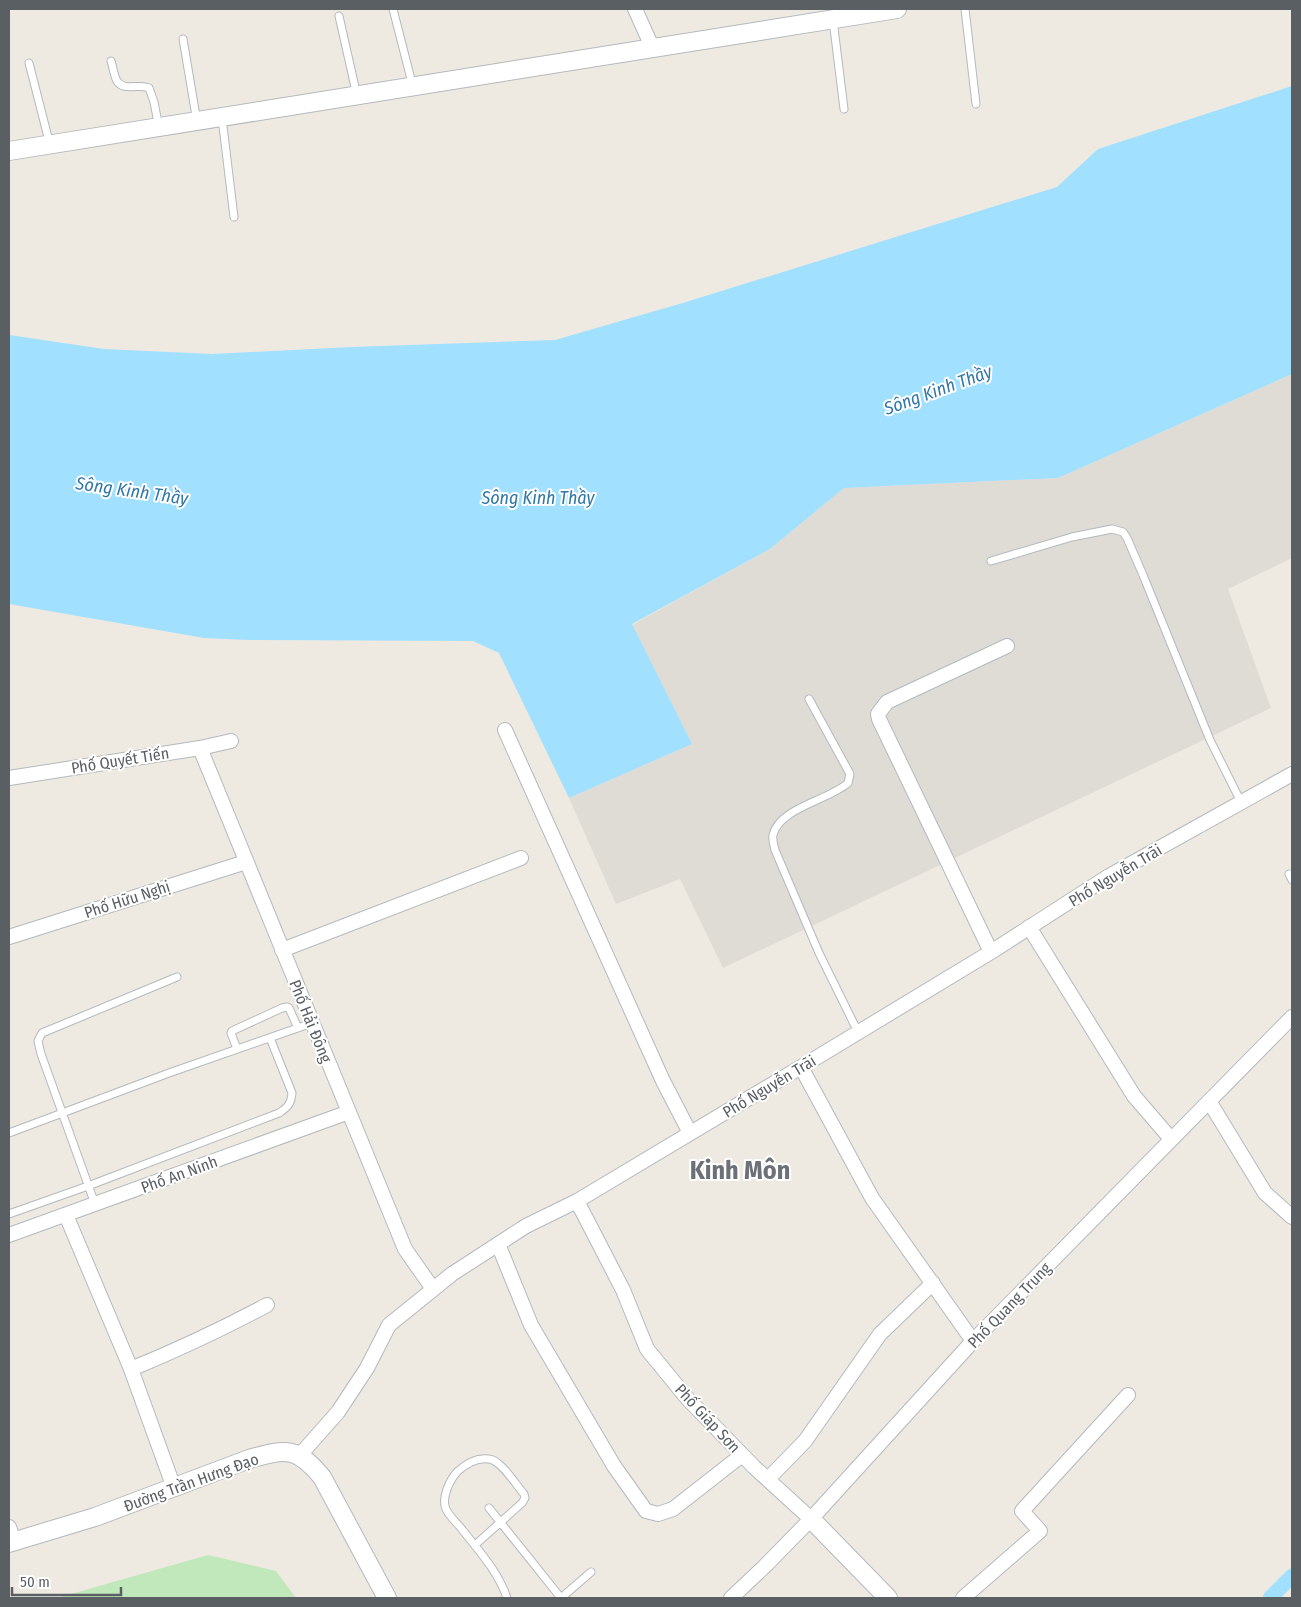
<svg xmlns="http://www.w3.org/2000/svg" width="1301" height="1607" viewBox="0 0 1301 1607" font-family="'Fira Sans Condensed',sans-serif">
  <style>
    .industrial { fill: #dfdcd6 }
    .green { fill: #c0e8bb }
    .water { fill: #a1e0ff }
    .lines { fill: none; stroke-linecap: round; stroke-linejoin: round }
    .canal { stroke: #a1e0ff; stroke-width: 15 }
    .service-casing { stroke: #b4b9bd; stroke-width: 9 }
    .minor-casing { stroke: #b4b9bd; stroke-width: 16 }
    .tertiary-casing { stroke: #b4b9bd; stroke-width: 20 }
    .service { stroke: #fff; stroke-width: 7 }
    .minor { stroke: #fff; stroke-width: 14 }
    .tertiary { stroke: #fff; stroke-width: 18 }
    .labels { text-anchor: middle; stroke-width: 4; stroke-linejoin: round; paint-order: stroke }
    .street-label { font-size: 16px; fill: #5a5f64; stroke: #fff }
    .water-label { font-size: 18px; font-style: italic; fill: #3077a7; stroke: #fff }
    .town-label { font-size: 26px; font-weight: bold; fill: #6b7176; stroke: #fff }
  </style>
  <rect width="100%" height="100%" fill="#eeeae1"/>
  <!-- industrial -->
  <path class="industrial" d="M1292,374V558L1228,589L1271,708L723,968L680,879L616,904L569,798L692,744L632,625L770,549L844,488L1058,478Z"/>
  <!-- green -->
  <path class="green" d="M208,1555L276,1571L296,1598H57Z"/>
  <!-- water -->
  <path class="water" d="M1292,86V374L1058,478L844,488L770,549L632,624L692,744L569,798L499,653L473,641L248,640L204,638L9,604V335L104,349L212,354L351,347L555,340L686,302L1057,187L1098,149Z"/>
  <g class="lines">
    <!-- canal -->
    <path class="canal" d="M1270,1598L1292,1576"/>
    <defs>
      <path id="service" d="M393,9L413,87
        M965,9L976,104
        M339,16L357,96
        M833,20L844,109
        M183,39L197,122
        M111,61C113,67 114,76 117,81C124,92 139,83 149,88L154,102L159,128
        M29,63L50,145
        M222,118L234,217
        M991,561L1072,537L1112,529L1123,532L1127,538L1143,575L1210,740L1241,802
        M809,699L850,774L848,783C829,800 779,808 773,835C772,840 774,845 775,850L819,953L858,1032
        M1289,874L1292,880
        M237,1049L231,1033L232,1031L282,1008L287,1007L289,1008L298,1028
        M9,1133L169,1073L312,1023
        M95,1204L41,1054L38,1041L42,1033L177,977
        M9,1214L88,1186L279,1113C288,1107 291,1104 292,1093L270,1038
        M489,1508L561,1598
        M475,1545L522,1503L525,1498L524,1494C516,1485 501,1460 489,1459C477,1457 467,1463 458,1471C450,1479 441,1498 446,1509C449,1516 456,1522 461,1528C478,1550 498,1571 507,1598
        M561,1598L591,1572"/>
      <path id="minor" d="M635,9L653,49
        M505,730L663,1081L690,1133
        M200,748L405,1249L433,1289
        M9,778L200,748L231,741
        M1029,927L1134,1096L1171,1139
        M9,937L246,862
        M282,950L521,858
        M991,952L879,719L878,714L887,702L1007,646
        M801,1067L872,1198L973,1341
        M1209,1101L1265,1193L1292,1217
        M577,1201L623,1290L647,1349L687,1398L754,1467L811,1519
        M66,1215L131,1369L174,1488
        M9,1235L349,1112
        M498,1244L531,1325L614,1466L646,1511L658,1514L673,1509L742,1455
        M131,1369C177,1350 222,1329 267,1305
        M300,1455L338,1412L367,1368L389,1325L452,1274L526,1226L577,1201L801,1067L991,952L1109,876L1292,774
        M768,1479L805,1441L880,1334L933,1283
        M9,1527L14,1542
        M731,1598L765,1566L811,1519L973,1341L1292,1017
        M963,1598L1040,1531L1022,1511L1128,1395"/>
      <path id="tertiary" d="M9,151L897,9
        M811,1519L888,1598
        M9,1543L95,1517L249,1459C286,1449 296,1446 322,1477L387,1598"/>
    </defs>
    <!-- service casing -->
    <use href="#service" class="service-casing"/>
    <!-- minor casing -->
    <use href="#minor" class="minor-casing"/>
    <!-- tertiary casing -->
    <use href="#tertiary" class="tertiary-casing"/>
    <!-- service -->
    <use href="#service" class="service"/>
    <!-- minor -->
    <use href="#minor" class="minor"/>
    <!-- tertiary -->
    <use href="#tertiary" class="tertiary"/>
  </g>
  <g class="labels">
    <!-- street labels -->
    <g class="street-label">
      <text transform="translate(120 760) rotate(-9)" y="6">Phố Quyết Tiến</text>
      <text transform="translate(1115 875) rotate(-31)" y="6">Phố Nguyễn Trãi</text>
      <text transform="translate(127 899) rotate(-18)" y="6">Phố Hữu Nghị</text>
      <text transform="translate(311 1021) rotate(68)" y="6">Phố Hải Đông</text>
      <text transform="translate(769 1086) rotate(-31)" y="6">Phố Nguyễn Trãi</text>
      <text transform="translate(179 1174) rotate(-20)" y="6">Phố An Ninh</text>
      <text transform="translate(1009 1305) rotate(-46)" y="6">Phố Quang Trung</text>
      <text transform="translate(708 1418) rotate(47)" y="6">Phố Giáp Sơn</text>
      <text transform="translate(191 1482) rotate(-20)" y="6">Đường Trần Hưng Đạo</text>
    </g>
    <!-- water labels -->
    <g class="water-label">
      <text transform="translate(938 390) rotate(-20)" y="6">Sông Kinh Thầy</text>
      <text transform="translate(132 491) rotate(8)" y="6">Sông Kinh Thầy</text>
      <text x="538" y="504">Sông Kinh Thầy</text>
    </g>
    <!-- town labels -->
    <g class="town-label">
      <text x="740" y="1179">Kinh Môn</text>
    </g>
  </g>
  <!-- border -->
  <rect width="1301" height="1607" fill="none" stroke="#5a5f64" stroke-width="20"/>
  <!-- scale -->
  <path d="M12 1587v8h109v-8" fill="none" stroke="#5a5f64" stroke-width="2.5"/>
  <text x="20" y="1587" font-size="15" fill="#5a5f64" stroke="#ffffff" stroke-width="4" paint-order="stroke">50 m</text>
</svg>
